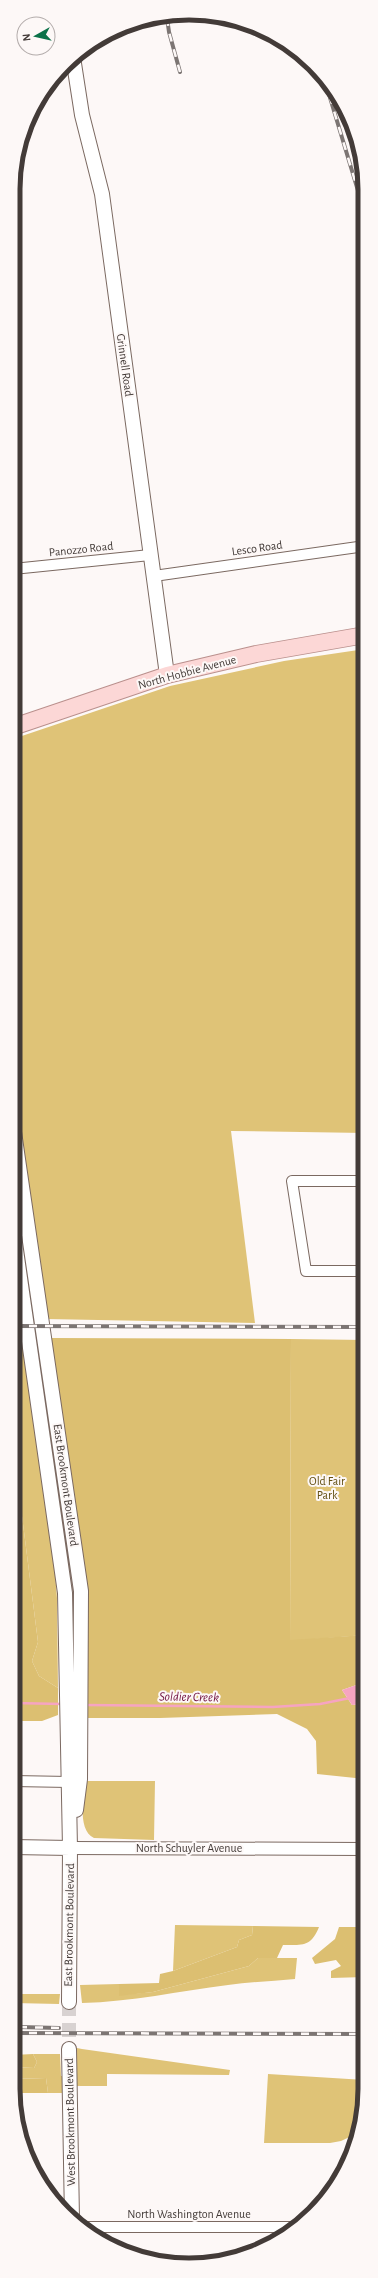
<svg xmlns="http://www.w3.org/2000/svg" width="378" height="2278" viewBox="0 0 378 2278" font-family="'Alegreya Sans',sans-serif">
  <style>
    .green { fill: #dfc377 }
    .forest { fill: #dcbf71 }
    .water { fill: #f6a4c1 }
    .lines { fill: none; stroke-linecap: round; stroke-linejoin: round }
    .stream { stroke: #f6a4c1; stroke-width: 2.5 }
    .secondary-tunnel { stroke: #d8d2d1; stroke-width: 14; stroke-dasharray: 14 7; stroke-linecap: butt }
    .minor-casing { stroke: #7b6961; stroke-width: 12 }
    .tertiary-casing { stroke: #7b6961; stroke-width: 14 }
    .secondary-casing { stroke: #7b6961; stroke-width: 16 }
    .primary-casing { stroke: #ba908d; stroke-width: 18 }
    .minor { stroke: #fff; stroke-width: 10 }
    .tertiary { stroke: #fff; stroke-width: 12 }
    .secondary { stroke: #fff; stroke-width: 14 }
    .primary { stroke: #fcd7d6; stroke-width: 16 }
    .rail-casing { stroke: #7c7573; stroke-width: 4 }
    .rail { stroke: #fdf8f7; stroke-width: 2.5; stroke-dasharray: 8; stroke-linecap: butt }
    .labels { text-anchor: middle; stroke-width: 4; stroke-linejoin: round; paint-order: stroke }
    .street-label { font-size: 12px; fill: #433b38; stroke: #fdf8f7 }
    .park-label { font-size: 12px; fill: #634f12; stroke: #fdf8f7 }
    .water-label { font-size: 13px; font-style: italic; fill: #701140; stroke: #fdf8f7 }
    .rim { fill: none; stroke: #433b38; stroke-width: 5 }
  </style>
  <rect width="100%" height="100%" fill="#fdf8f7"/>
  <!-- green -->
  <path class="green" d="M365,649V1133L231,1131L255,1323L46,1319L13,1090V739L170,686L284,661Z
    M13,1334H22L54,1561L57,1598L58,1688L39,1676L32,1661L38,1642L13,1445Z
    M291,1339L365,1340V1635L290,1641Z
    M84,1781H155L154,1840L94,1838C77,1830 84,1797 84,1781Z
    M175,1925L253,1926L252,1935L239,1940L237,1947L173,1971Z
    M258,1958H297L295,1979C273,1981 250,1982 228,1985C179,1991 131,2002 82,2003L80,1985L119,1984V1995L153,1992L249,1966Z
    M13,1994H60L59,2004L13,2003Z
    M77,2048L82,2049L230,2070L229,2075L107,2074V2086H77Z
    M33,2054H60L61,2076H64L65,2093H48L46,2078L13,2079V2067L34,2068L37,2062Z
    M268,2074L365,2080V2101L356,2134L341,2141L330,2143H264Z"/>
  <!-- forest -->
  <path class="forest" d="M50,1338L291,1339L290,1640L365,1635V1682L342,1690L352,1705L365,1704V1779L317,1774L316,1741L307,1729L277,1714L160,1718H87V1695Z
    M13,1445L38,1642L32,1661L39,1676L58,1688V1715L42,1721H13Z
    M365,1921V1977L331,1978V1971L341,1966L336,1960L315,1964L312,1958L335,1939L339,1927H358Z
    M253,1926L319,1927C311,1947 303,1945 283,1945L277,1958H258L249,1966L153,1992L119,1996V1984L159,1983L160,1974L173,1971L237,1947L239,1940L252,1935Z
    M33,2054L37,2062L34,2068L13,2067V2055Z
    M46,2078L48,2093H14L13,2079Z"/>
  <!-- water -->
  <path class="water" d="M365,1682V1704L352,1705L342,1690Z"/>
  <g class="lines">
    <!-- stream -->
    <path class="stream" d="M13,1703L63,1704
      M86,1705L273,1707L320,1704L350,1698"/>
    <!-- secondary-tunnel -->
    <path class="secondary-tunnel" d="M69,2002V2049"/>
    <defs>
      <path id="minor" d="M13,569L150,555
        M154,576L365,546
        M365,1181H292L306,1271H365
        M13,1781L69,1782
        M83,2227H296"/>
      <path id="tertiary" d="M70,1848L365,1849"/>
      <path id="secondary" d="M73,57L82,115L102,194L167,675
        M13,1125L81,1591L80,1779L76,1810
        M13,1229L65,1593L70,1848L69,2002
        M13,1847L70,1848
        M69,2049L72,2219"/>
      <path id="primary" d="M13,727L167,675L256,654L365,635"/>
    </defs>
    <!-- minor casing -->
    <use href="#minor" class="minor-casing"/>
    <!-- tertiary casing -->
    <use href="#tertiary" class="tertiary-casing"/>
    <!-- secondary casing -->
    <use href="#secondary" class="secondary-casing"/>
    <!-- primary casing -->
    <use href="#primary" class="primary-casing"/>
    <!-- minor -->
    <use href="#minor" class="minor"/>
    <!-- tertiary -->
    <use href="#tertiary" class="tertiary"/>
    <!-- secondary -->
    <use href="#secondary" class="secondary"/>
    <!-- primary -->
    <use href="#primary" class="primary"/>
    <defs>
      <path id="rail" d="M167,18L169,32L180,72
        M325,81L365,214
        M13,1326L365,1327
        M19,2027L59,2028
        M13,2033L365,2034"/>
    </defs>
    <!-- rail casing -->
    <use href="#rail" class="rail-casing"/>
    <!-- rail -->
    <use href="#rail" class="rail"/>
  </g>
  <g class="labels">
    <!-- street labels -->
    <g class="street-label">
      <text transform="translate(125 365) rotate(82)" y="4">Grinnell Road</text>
      <text transform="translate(257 548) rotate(-8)" y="4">Lesco Road</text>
      <text transform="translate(81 549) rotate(-6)" y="4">Panozzo Road</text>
      <text transform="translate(187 672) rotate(-15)" y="4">North Hobbie Avenue</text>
      <text transform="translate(66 1485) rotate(82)" y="4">East Brookmont Boulevard</text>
      <text x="189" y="1852">North Schuyler Avenue</text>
      <text transform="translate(69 1925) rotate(-89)" y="4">East Brookmont Boulevard</text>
      <text transform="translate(70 2122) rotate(-91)" y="4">West Brookmont Boulevard</text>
      <text x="189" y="2218">North Washington Avenue</text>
    </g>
    <!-- park labels -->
    <g class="park-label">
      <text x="327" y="1485">Old Fair<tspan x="327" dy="14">Park</tspan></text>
    </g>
    <!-- water labels -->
    <g class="water-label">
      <text transform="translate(189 1696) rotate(1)" y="5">Soldier Creek</text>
    </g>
  </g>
  <!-- crop -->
  <path d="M0 0H378V2278H0ZM189 20H189A169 169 0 0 1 358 189V2089A169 169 0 0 1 189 2258H189A169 169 0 0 1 20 2089V189A169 169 0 0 1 189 20Z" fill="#fdf8f7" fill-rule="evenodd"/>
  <path class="rim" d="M189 20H189A169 169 0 0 1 358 189V2089A169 169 0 0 1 189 2258H189A169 169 0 0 1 20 2089V189A169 169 0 0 1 189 20Z"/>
  <!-- north arrow -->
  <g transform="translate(36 36) rotate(262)"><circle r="19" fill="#fdf8f7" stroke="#b3acab"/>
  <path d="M0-3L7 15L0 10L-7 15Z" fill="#0c7249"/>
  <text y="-6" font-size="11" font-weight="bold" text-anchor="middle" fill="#433b38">N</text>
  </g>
</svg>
